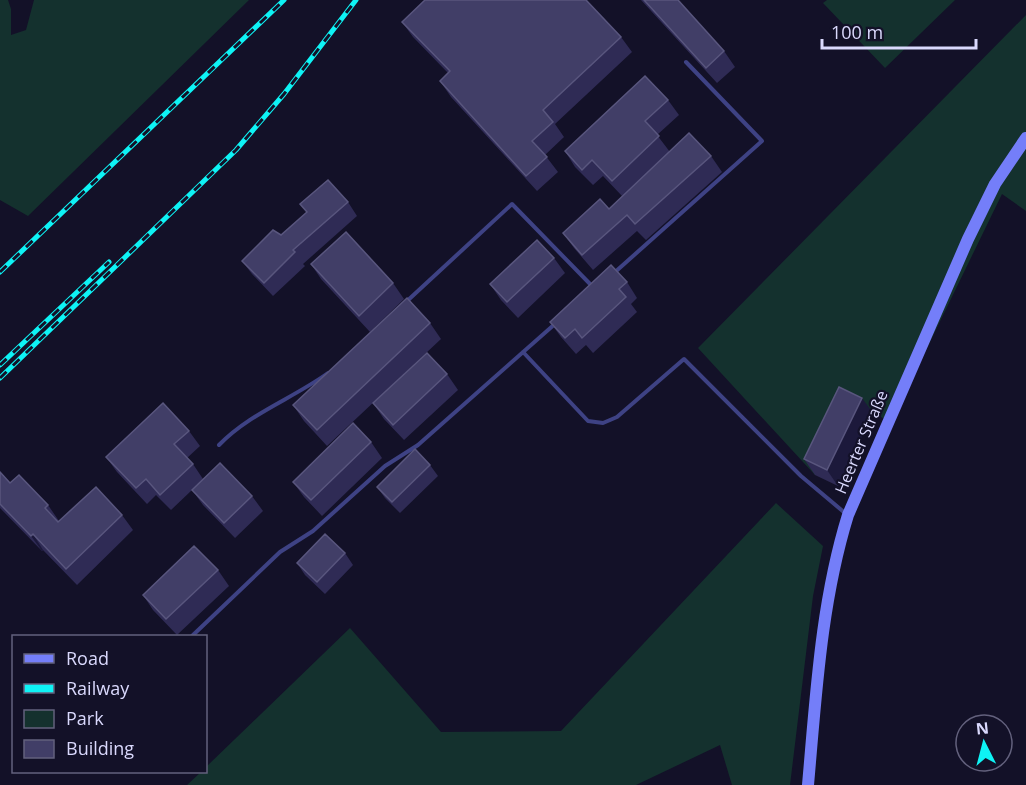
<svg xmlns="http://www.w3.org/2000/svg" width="1026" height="785" viewBox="0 0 1026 785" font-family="'Open Sans',sans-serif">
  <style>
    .green { fill: #14312e }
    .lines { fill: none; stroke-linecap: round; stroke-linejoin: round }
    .lane { stroke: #3e4284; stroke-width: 4 }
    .secondary { stroke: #747ef9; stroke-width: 12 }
    .rail-casing { stroke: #0ef3f5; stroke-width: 5 }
    .rail { stroke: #131128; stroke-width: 3; stroke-dasharray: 9; stroke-linecap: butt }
    .wall { fill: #2f2b55 }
    .shaded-wall { fill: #1c193b }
    .building { fill: #413e67; stroke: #59567e; stroke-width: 1.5 }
    .labels { text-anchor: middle; stroke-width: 4.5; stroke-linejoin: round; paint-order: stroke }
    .street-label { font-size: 16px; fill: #dad9fd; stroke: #131128 }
  </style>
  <rect width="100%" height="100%" fill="#131128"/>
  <!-- green -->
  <path class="green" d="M0,0H8L11,9V35L26,30L34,0H249L28,216L0,200Z
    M827,0H955L885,68L823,3Z
    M1026,15V211L1002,194L910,383L894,423L850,403L815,475L698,348Z
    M776,503L823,546L813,596L790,785H732L720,745L636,785H187L201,772H206V767L350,628L441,732L561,731Z"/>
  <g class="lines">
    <!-- lane -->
    <path class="lane" d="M614,273L762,141L686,62
      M406,302L512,204L592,286
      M523,352L588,421L603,423L617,417L684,359L801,476L845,513
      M219,445C250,413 292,399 328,373
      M192,636L280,552L313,531L385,466L418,445L556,323"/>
    <!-- secondary -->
    <path class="secondary" d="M808,785C816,695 821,602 848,515L968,239L995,184L1026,138"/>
    <defs>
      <path id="rail" d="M0,272L284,0
        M0,365L109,262
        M0,378L236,150L284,94L356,0"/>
    </defs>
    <!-- rail casing -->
    <use href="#rail" class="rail-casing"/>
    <!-- rail -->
    <use href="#rail" class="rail"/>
  </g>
  <!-- wall -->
  <path class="wall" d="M641,0H678L724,51L735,67L717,83Z
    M402,22L621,37L632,52L555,124L564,137L545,155L558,172L537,191L451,97L440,81L448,73L413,37Z
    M668,100L679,115L657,135L670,152L711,156L722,172L646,240L637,231L593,270L574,248L563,233L609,209L622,196L603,176L593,185L575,167L565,151Z
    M348,202L357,216L303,264L305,266L273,296L252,274L242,261L281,235L307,212L300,204Z
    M554,258L565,273L518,318L501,300L490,284Z
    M311,264L393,283L404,299L370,332L321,279Z
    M627,282L637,298L631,304L637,312L593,353L586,345L576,354L561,337L550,322Z
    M430,323L441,339L327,446L304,421L293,405Z
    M447,374L458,390L404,440L384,419L373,403Z
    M873,413L838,486L815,475L804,459Z
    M189,431L200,446L187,458L193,464L203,479L252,496L263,511L235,538L203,505L192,490L171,510L156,495L147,504L117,472L106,457Z
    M371,442L382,458L322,516L304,497L293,482Z
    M430,465L438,476L400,513L385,498L377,487Z
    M0,472L10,483L48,505L59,521L122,515L133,530L77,585L43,550L42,551L0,508Z
    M345,553L353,565L325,594L305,575L297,563Z
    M218,570L229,586L177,635L153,610L143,595Z"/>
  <!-- shaded-wall -->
  <path class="shaded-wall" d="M862,398L873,413L838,486L827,470Z
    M33,534L43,550L42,551L31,536Z"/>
  <!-- building -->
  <path class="building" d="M425,0H586L621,37L543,110L553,122L532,141L547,157L526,176L440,81L450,71L402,22Z
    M644,0H678L724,51L706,68Z
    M645,76L668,100L645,121L659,136L612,181L592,160L582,170L565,151Z
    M689,133L711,156L635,224L627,215L582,255L563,233L600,199L609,209Z
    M328,180L348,202L293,250L295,252L264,283L242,261L273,230L281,235L307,212L300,204Z
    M346,232L393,283L359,316L311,264Z
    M537,240L554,258L507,302L490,284Z
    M611,265L627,282L619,289L626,297L582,338L575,329L565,338L550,322Z
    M407,298L430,323L317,430L293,405Z
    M427,353L447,374L393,425L373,403Z
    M839,387L862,398L827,470L804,459Z
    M163,403L189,431L174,444L193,464L160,495L146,479L136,488L106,457Z
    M353,423L371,442L311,500L293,482Z
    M415,449L430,465L392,502L377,487Z
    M220,463L252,496L224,523L192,490Z
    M0,472L10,483L19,475L48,505L45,508L58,522L96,487L122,515L66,569L33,534L31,536L0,504Z
    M325,534L345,553L317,582L297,563Z
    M194,546L218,570L166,619L143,595Z"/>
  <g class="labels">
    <!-- street labels -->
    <g class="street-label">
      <text transform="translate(861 442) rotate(-67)" y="6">Heerter Straße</text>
    </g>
  </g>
  <!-- legend -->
  <rect x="12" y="635" width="195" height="138" fill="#131128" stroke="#63617d" stroke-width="1.5"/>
  <rect x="24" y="654" width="30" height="9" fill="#747ef9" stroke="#63617d" stroke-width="1.5"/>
  <text x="66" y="665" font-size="18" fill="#dad9fd">Road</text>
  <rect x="24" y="684" width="30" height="9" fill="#0ef3f5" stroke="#63617d" stroke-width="1.5"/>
  <text x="66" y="695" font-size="18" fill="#dad9fd">Railway</text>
  <rect x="24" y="710" width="30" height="18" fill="#14312e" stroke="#63617d" stroke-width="1.5"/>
  <text x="66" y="725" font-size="18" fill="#dad9fd">Park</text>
  <rect x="24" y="740" width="30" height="18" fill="#413e67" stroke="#63617d" stroke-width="1.5"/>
  <text x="66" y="755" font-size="18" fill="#dad9fd">Building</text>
  <!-- north arrow -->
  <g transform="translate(984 743) rotate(354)"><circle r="28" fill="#131128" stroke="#63617d" stroke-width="1.5"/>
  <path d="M0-4.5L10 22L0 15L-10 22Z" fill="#0ef3f5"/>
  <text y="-9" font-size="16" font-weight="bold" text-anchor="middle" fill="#dad9fd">N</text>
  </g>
  <!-- scale -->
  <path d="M822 39v9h154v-9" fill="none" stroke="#dad9fd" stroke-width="3"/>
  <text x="831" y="39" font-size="18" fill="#dad9fd" stroke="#131128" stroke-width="4.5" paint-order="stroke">100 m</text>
</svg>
